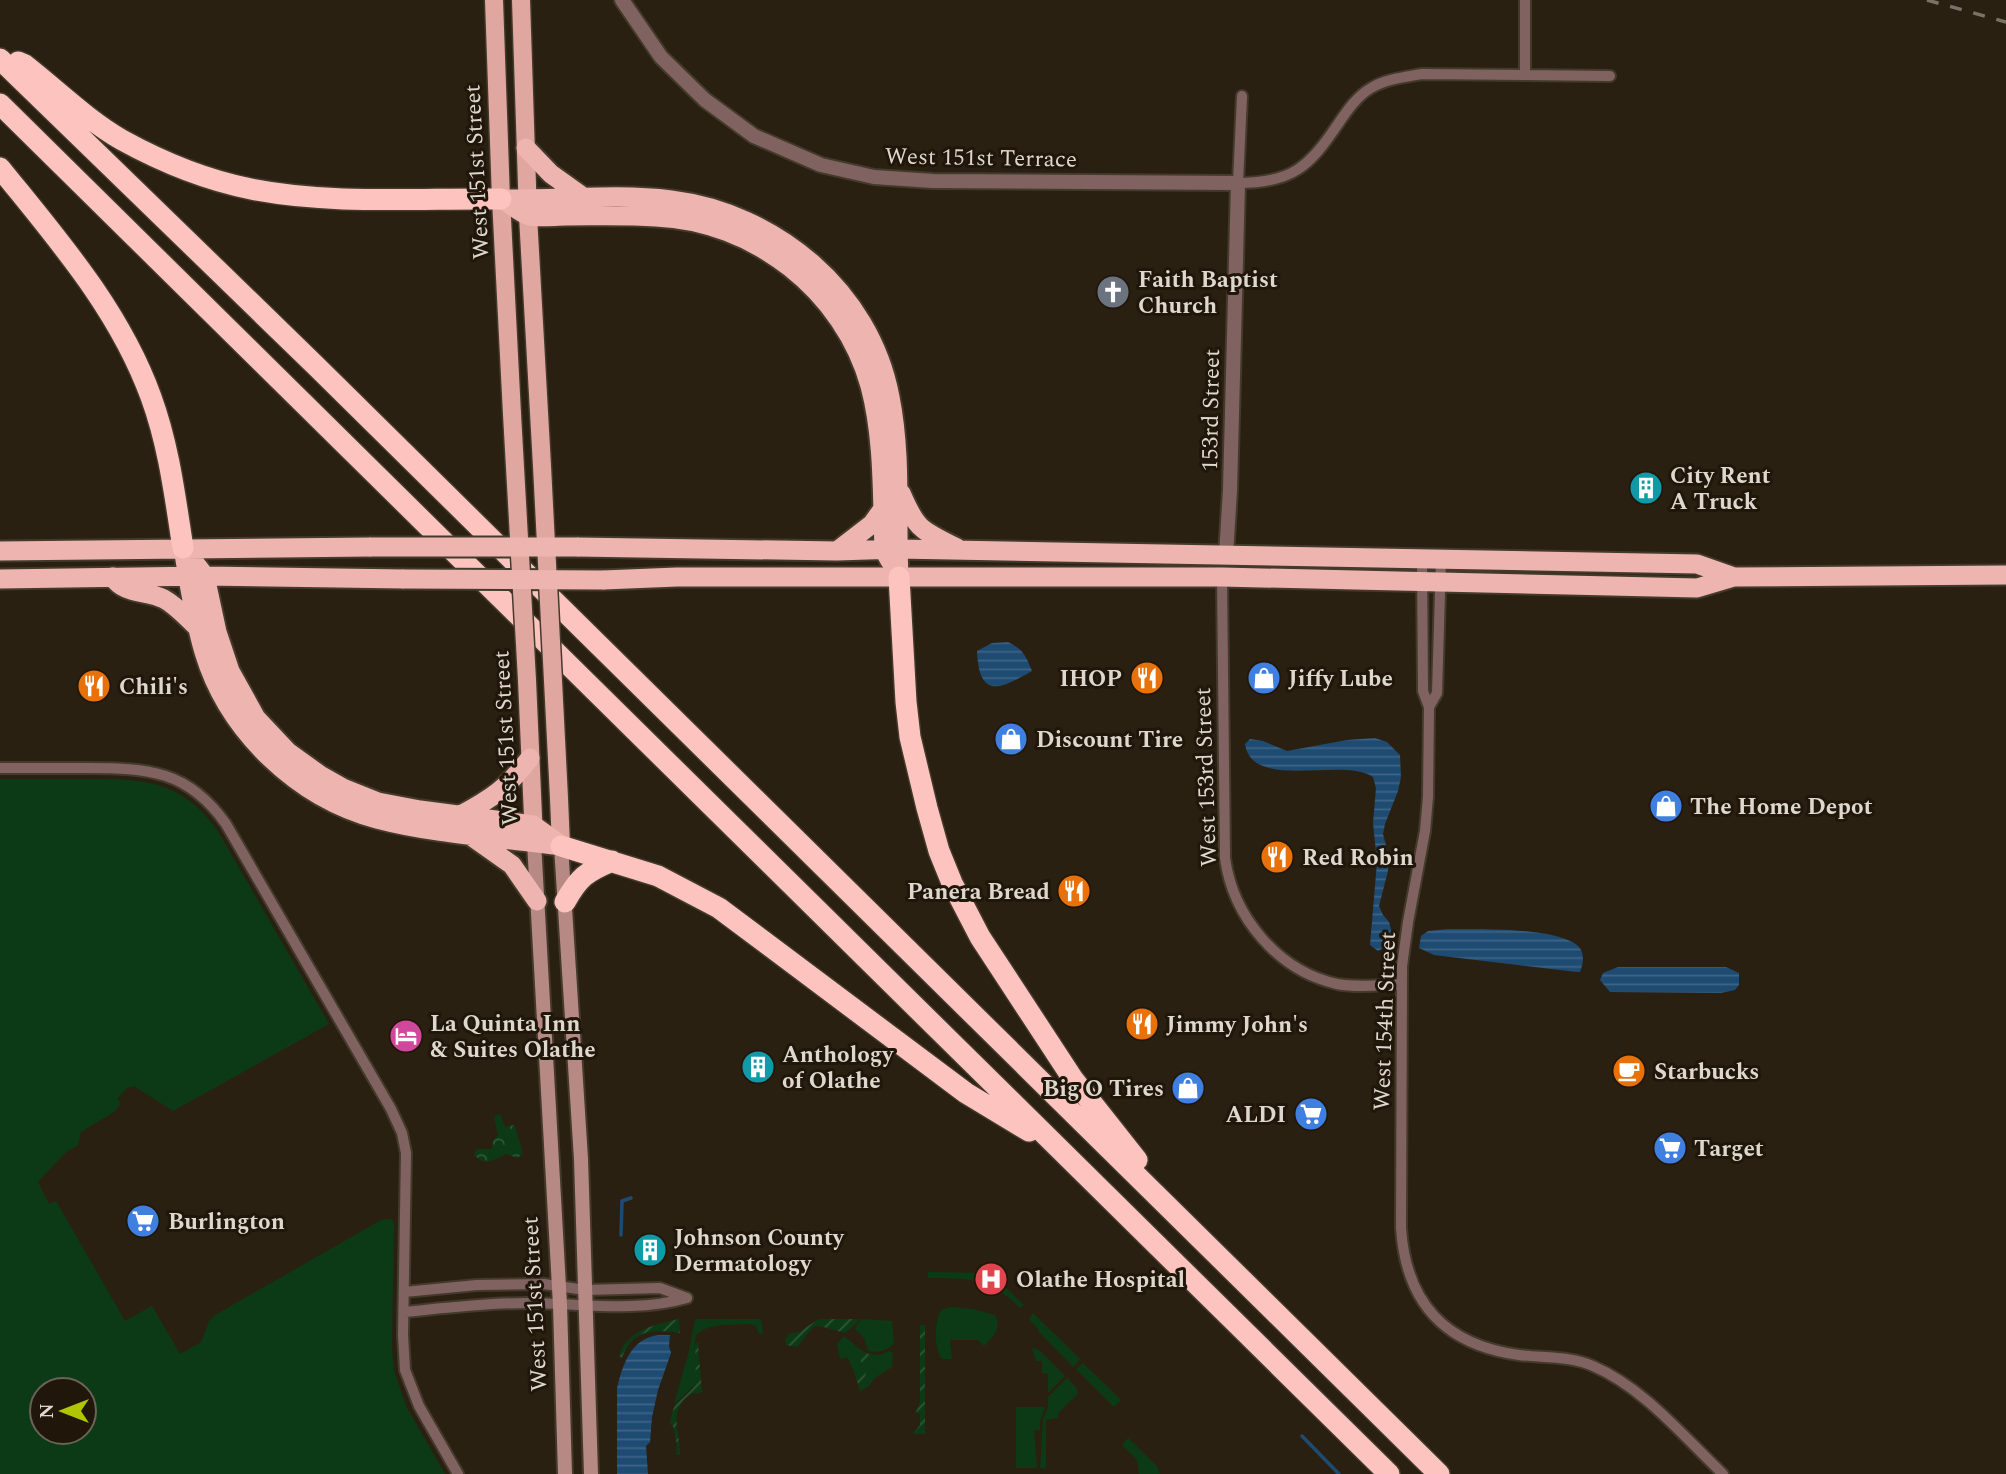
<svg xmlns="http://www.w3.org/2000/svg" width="2006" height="1474" viewBox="0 0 2006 1474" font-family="Spectral,serif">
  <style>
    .grass { fill: #0c3a17; fill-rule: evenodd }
    .forest { fill: url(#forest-crowns) }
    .garden { fill: url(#garden-furrows) }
    .water { fill: url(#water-rules) }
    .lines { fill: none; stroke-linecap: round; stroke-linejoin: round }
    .stream { stroke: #1e4b72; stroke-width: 3.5 }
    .minor-casing { stroke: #433a2c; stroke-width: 14 }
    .tertiary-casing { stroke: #433a2c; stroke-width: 18 }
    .secondary-casing { stroke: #433a2c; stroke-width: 18 }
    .primary-casing { stroke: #433a2c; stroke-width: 21 }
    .trunk-casing { stroke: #433a2c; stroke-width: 23 }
    .motorway-casing { stroke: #433a2c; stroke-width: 24 }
    .minor { stroke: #806361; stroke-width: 10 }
    .tertiary { stroke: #806361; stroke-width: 14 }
    .secondary { stroke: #b68985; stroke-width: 14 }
    .primary { stroke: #e0a6a0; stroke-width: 18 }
    .trunk { stroke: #eeb5b0; stroke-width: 19 }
    .motorway { stroke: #fdc4bf; stroke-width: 21 }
    .rail { stroke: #7b7267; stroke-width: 3.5; stroke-dasharray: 12 12; stroke-linecap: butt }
    .primary-bridge-casing { stroke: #433a2c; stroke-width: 21; stroke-linecap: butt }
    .trunk-bridge-casing { stroke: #433a2c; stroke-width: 23; stroke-linecap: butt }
    .primary-bridge { stroke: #e0a6a0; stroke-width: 18 }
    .trunk-bridge { stroke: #eeb5b0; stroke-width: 19 }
    .labels { text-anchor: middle; stroke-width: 6; stroke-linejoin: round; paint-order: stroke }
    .street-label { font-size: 23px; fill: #ded7ce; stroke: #201609 }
    .poi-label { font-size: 23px; font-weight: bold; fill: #ded7ce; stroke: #201609; text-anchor: start }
  </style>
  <defs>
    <pattern id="forest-crowns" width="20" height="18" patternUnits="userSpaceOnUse" patternTransform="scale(1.75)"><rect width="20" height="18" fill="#0c3a17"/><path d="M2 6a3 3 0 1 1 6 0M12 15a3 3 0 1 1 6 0" fill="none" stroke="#2f5638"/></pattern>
    <pattern id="garden-furrows" width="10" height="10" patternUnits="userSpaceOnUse" patternTransform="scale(1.75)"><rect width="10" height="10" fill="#0c3a17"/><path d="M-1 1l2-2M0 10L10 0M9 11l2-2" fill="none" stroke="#2f5638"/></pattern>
    <pattern id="water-rules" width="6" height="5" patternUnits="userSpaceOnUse" patternTransform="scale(1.75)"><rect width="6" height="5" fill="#1e4b72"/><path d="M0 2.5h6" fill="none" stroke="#3e6485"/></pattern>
  </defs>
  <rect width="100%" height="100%" fill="#2a2012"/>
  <!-- grass -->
  <path class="grass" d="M0,779C27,779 54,779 81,779C141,779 182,778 219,833L329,1024L173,1111L134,1086L127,1088L117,1099L121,1103L114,1112L81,1132L78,1145L65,1153L38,1182L49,1204L56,1201L125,1321L152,1306L180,1354L201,1342L209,1321L215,1315L381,1220L392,1219L394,1224L392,1348L394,1371L407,1408L445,1474H0ZM84,1390V1432H42V1390Z
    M928,1272L991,1273L1024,1305L1020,1308C991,1278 967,1278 928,1278Z
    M950,1307L973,1309L995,1315C1002,1329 994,1336 984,1346L978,1340H950L952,1359H942C934,1349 934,1321 941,1310Z
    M1033,1313L1080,1359L1073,1367L1038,1331L1039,1330L1029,1319Z
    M695,1319H761L763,1334H759L756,1326L751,1324C738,1325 698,1322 695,1339C693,1353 698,1369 696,1384L674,1404L689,1351Z
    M861,1319L892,1321L894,1343C887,1351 879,1353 868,1351L864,1338L855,1329Z
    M844,1336L861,1350L862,1362L858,1370H853L846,1354L847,1358L840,1359L837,1344Z
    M1032,1347L1039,1350L1065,1376L1048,1393V1374L1042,1373V1361H1036Z
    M890,1351L893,1353L892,1367L875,1378L869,1386L865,1378L869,1354L880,1355Z
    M1083,1363L1121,1400L1114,1407L1076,1369Z
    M1067,1378L1076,1387L1078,1394L1058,1413V1418L1046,1420V1468H1040L1043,1419L1048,1407V1397Z
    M1016,1407H1045L1040,1421V1430H1034L1037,1468H1016Z
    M1128,1438L1157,1466L1160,1474H1139L1137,1460L1122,1445Z"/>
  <!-- forest -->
  <path class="forest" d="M500,1114L505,1127L514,1125L515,1127L523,1153L518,1158L506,1154C494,1159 484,1168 474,1154L477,1149H492L493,1141L498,1135L494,1117Z"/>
  <!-- garden -->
  <path class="garden" d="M679,1319L680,1333C651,1329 632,1330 622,1358L619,1356C627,1329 655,1325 679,1319Z
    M819,1319H857L858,1322L845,1333C838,1331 820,1325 814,1326L797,1347L786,1345L785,1340L789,1334L799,1332Z
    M920,1325H925V1434H913L920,1425V1414L916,1412L920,1402Z
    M695,1343H698L702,1392L696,1394L694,1392C666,1408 680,1431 680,1454L676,1455L677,1445L673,1426L670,1424C674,1396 681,1404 696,1384Z
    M861,1350L869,1354L865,1378L869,1386L860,1391L854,1371L861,1366Z"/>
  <!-- water -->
  <path class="water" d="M1008,642C1023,649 1026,656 1032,671C1001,689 979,700 977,651L992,643Z
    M1375,738L1387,742L1400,755L1401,777L1398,791L1385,824L1383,834L1389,857L1388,871L1379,906L1383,915L1389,922L1392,933L1390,944L1378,951L1370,945L1377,862L1373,823L1376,788L1373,777C1344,756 1252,792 1245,744L1250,739L1263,741L1287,751L1347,740Z
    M1448,929C1476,929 1560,927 1579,947C1585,954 1583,964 1580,972H1577L1434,955L1419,948L1421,936L1428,931Z
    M1618,967H1726L1739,973V985L1735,990L1721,993L1610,992L1600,980L1603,973Z
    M659,1335H670L669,1346L671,1353L658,1390L652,1417L650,1442L646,1446L648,1474H617V1388C623,1364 631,1338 659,1335Z"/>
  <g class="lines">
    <!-- stream -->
    <path class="stream" d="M621,1235L622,1201L631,1198
      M1302,1436L1339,1474"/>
    <defs>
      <path id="minor" d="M1525,0V75
        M1242,96L1238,183C1292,183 1309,167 1338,124C1347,111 1357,96 1371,88C1386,79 1405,77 1422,74L1610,76
        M1422,559L1423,691L1429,707L1428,797L1425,831L1408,922L1402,966L1401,1228C1406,1303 1445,1345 1519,1355C1543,1358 1571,1356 1593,1366C1644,1388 1683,1436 1723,1474
        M1222,577L1225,858C1233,917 1278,971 1337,984C1358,988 1381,985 1402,984
        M1429,707L1437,693L1441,559
        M0,768C29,768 58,768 87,768C148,768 188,770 226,824L391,1109L402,1133L406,1153L403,1335L405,1370L419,1406L458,1474
        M404,1292L477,1285L544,1284L585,1290L660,1288L687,1298
        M404,1312C445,1308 486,1303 527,1303C581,1303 635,1313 687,1298"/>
      <path id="tertiary" d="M622,0L661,57L705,100L754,136L821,165L874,177L933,181L1238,183L1230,490L1226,555"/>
      <path id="secondary" d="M534,842L560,1305L565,1474
        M561,846L581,1159L591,1474"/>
      <path id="primary" d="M494,0L501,199L512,414
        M521,0L528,216L542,466
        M527,680L534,839
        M559,798L561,846"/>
      <path id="trunk" d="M526,148L551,174L586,199
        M501,199C557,200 616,193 671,200C776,213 870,291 890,397C902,457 896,517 899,577
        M502,199C510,204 520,213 529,216C540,218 555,216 566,216C596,216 626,215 656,217C754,221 844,291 870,386C884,439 882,496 884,550L890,561
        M901,493C917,531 922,530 957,548
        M577,547L837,551L898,549L1697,564L1734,577
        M183,548C189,583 194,619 204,652C228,732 298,798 377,819C433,834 503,838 561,846
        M185,550L205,576L217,632L230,671L256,718L288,752L320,775L343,788L378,802L420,810L533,825L558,843
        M0,551L371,547
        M837,551L872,524L882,510
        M113,577C124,595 146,590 164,599C177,606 188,619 199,629
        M0,579L205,576L404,579
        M603,580L677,577H1222L1697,588L1734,577L2006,575
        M459,816C493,798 507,788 530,758
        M471,836L512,865L537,901"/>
      <path id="motorway" d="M0,59L315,365L1439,1474
        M18,62L25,65C57,90 87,120 122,140C162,162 206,180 251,189C332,205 419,198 501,199
        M0,104L1389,1474
        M0,168C58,240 119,309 151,397C169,446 175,497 183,548
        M899,577L906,702L910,737L927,808L939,851L952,883L980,937L1073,1079L1137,1160
        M561,846L658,876L719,908L966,1093L1029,1131
        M565,902C579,877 586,872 612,861"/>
    </defs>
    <!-- minor casing -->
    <use href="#minor" class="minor-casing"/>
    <!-- tertiary casing -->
    <use href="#tertiary" class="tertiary-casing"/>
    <!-- secondary casing -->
    <use href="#secondary" class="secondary-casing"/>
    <!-- primary casing -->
    <use href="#primary" class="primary-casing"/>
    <!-- trunk casing -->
    <use href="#trunk" class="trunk-casing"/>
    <!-- motorway casing -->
    <use href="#motorway" class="motorway-casing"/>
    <!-- minor -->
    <use href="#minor" class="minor"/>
    <!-- tertiary -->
    <use href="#tertiary" class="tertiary"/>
    <!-- secondary -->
    <use href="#secondary" class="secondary"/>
    <!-- primary -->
    <use href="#primary" class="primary"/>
    <!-- trunk -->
    <use href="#trunk" class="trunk"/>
    <!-- motorway -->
    <use href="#motorway" class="motorway"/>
    <!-- rail -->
    <path class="rail" d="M1927,0L2006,22"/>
    <defs>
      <path id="primary-bridge" d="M512,414L527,680
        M542,466L559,798"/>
      <path id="trunk-bridge" d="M371,547H577
        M404,579L603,580"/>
    </defs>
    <!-- primary-bridge casing -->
    <use href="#primary-bridge" class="primary-bridge-casing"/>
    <!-- trunk-bridge casing -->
    <use href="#trunk-bridge" class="trunk-bridge-casing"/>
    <!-- primary-bridge -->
    <use href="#primary-bridge" class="primary-bridge"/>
    <!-- trunk-bridge -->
    <use href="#trunk-bridge" class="trunk-bridge"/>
  </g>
  <!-- icons -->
  <defs>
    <symbol id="church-disc" viewBox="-11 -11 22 22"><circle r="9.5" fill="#6b7280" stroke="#201609"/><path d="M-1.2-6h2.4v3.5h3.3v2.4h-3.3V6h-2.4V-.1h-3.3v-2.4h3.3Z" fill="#fff"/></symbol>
    <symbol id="building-disc" viewBox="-11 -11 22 22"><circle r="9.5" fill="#0f9aa8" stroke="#201609"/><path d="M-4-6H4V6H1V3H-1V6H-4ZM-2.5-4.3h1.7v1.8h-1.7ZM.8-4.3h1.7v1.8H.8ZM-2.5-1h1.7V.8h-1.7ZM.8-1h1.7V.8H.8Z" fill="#fff"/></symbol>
    <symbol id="restaurant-disc" viewBox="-11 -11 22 22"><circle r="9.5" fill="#e8710a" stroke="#201609"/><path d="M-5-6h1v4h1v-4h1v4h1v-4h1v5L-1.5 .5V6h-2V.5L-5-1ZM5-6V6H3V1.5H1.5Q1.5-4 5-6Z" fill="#fff"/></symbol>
    <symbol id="shop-disc" viewBox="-11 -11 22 22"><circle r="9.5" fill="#3f7fe0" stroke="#201609"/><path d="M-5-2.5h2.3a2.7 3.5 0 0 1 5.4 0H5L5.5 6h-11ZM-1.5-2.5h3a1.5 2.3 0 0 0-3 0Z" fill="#fff"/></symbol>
    <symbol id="hotel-disc" viewBox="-11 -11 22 22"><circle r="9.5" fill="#d1479c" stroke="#201609"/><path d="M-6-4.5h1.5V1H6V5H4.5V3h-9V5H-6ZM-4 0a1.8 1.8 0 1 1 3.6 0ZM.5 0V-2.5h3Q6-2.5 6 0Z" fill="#fff"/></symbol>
    <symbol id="cafe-disc" viewBox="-11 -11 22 22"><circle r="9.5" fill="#e8710a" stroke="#201609"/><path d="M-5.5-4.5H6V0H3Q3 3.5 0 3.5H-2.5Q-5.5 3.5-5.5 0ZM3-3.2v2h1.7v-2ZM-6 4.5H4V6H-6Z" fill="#fff"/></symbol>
    <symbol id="supermarket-disc" viewBox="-11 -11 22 22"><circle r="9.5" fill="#3f7fe0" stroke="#201609"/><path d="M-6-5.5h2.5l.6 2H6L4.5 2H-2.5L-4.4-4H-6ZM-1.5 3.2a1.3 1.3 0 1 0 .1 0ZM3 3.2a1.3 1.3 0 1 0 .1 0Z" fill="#fff"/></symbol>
    <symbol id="hospital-disc" viewBox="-11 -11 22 22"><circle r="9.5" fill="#e0444e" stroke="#201609"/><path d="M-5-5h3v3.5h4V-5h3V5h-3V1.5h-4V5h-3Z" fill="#fff"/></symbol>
  </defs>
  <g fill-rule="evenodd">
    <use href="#church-disc" x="1094" y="273" width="38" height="38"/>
    <use href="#building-disc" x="1627" y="469" width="38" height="38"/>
    <use href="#restaurant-disc" x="1128" y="659" width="38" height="38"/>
    <use href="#shop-disc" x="1245" y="659" width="38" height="38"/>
    <use href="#restaurant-disc" x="75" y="667" width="38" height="38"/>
    <use href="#shop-disc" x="992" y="720" width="38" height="38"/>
    <use href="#shop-disc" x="1647" y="787" width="38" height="38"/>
    <use href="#restaurant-disc" x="1258" y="838" width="38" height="38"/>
    <use href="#restaurant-disc" x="1055" y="872" width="38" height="38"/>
    <use href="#restaurant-disc" x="1123" y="1005" width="38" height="38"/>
    <use href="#hotel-disc" x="387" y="1017" width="38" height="38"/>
    <use href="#building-disc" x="739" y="1048" width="38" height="38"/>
    <use href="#cafe-disc" x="1610" y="1052" width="38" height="38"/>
    <use href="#shop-disc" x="1169" y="1069" width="38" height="38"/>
    <use href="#supermarket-disc" x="1292" y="1095" width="38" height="38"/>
    <use href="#supermarket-disc" x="1651" y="1129" width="38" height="38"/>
    <use href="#supermarket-disc" x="124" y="1202" width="38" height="38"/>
    <use href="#building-disc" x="631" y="1231" width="38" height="38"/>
    <use href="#hospital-disc" x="972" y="1260" width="38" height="38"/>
  </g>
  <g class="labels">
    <!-- street labels -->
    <g class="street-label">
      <text transform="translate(981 157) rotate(1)" y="8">West 151st Terrace</text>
      <text transform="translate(476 172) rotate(-93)" y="8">West 151st Street</text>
      <text transform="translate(1210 410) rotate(-89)" y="8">153rd Street</text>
      <text transform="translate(505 738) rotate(-93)" y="8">West 151st Street</text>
      <text transform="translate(1205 777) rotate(-92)" y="8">West 153rd Street</text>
      <text transform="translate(1384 1021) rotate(-88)" y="8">West 154th Street</text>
      <text transform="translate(534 1304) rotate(-93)" y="8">West 151st Street</text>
    </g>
    <!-- poi labels -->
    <g class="poi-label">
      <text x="1138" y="287">Faith Baptist<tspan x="1138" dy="26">Church</tspan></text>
      <text x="1670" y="483">City Rent<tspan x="1670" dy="26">A Truck</tspan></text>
      <text x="1122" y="686" text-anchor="end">IHOP</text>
      <text x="1288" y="686">Jiffy Lube</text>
      <text x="119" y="694">Chili's</text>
      <text x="1036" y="747">Discount Tire</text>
      <text x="1690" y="814">The Home Depot</text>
      <text x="1302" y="865">Red Robin</text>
      <text x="1050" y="899" text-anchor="end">Panera Bread</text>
      <text x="430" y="1031">La Quinta Inn<tspan x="430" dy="26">&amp; Suites Olathe</tspan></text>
      <text x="1166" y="1032">Jimmy John's</text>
      <text x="782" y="1062">Anthology<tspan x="782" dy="26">of Olathe</tspan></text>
      <text x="1654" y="1079">Starbucks</text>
      <text x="1164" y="1096" text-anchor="end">Big O Tires</text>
      <text x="1286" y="1122" text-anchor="end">ALDI</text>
      <text x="1694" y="1156">Target</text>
      <text x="168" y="1229">Burlington</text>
      <text x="674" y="1245">Johnson County<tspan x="674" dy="26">Dermatology</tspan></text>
      <text x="1016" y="1287">Olathe Hospital</text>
    </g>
  </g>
  <!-- north arrow -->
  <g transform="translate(63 1411) rotate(270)"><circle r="33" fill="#201609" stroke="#6c6358" stroke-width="2"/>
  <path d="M0-5L12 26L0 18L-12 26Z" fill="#b0c503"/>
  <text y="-10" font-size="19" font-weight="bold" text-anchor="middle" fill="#ded7ce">N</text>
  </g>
</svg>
